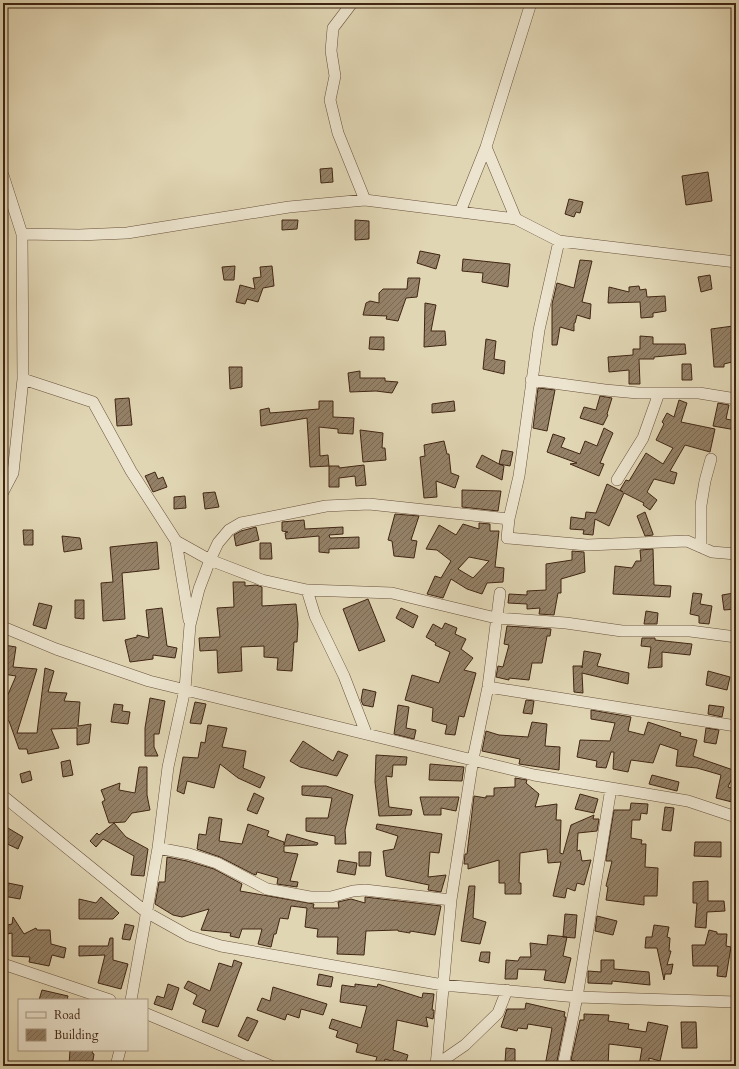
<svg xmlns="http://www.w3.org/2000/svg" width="739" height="1069" viewBox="0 0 739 1069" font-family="Cardo,serif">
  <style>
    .building { fill: url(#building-hatch); stroke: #402513; fill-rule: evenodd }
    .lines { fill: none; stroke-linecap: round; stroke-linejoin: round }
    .street-casing { stroke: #68513b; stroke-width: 12 }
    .street { stroke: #ece4ce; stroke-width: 11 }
  </style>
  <defs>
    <pattern id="building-hatch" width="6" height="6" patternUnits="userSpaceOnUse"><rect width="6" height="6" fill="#948167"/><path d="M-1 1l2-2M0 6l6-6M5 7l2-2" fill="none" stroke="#7a6954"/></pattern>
  </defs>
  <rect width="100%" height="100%" fill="#e1d6b4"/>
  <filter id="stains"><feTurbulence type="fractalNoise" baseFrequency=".005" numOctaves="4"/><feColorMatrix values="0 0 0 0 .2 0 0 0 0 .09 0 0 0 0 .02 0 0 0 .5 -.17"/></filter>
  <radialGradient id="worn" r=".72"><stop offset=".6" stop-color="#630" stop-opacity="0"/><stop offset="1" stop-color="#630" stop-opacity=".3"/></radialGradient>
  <!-- building -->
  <path class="building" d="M332,168L333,182L321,183L320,169Z
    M708,172L712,201L686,205L682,176Z
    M569,199L583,202L580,213L576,212L574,217L565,214Z
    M282,220H298L297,229L282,230Z
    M355,220L369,221V239L355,240Z
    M420,251L440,255L436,269L417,263Z
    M463,259L510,264L508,287L482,282L483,273L462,271Z
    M580,260L592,261L582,302L591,304L590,319L577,315L575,323H574V331L560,327L557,345H552V304L557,283L574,288Z
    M235,266L234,280H224L222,267Z
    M272,266L274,286L263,288L258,302L247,299L245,304L236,302L240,285L255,289L253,278L261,277L260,267Z
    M710,275L712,289L701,292L698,277Z
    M408,278H420L417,297L406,298L398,321L386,319L387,316L363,315L366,303L370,301L379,303V293L383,289H407Z
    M639,286L640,290L646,289L647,297L665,296L666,311L653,313V317L641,318L640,302L608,303L609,287L629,292V287Z
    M425,303L436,305L431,331H445L446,345L424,347Z
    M733,326L736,344V361L724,364V367H714L711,329Z
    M640,336L653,337V344H685L686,354L654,357V359H639L640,384H629V370L609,372L608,357L633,355V349H640Z
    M370,337H384V350L369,349Z
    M486,339L496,341L494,359L505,361L504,374L483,369Z
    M682,364H691L692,380H682Z
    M229,367H242V387L230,389Z
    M360,371V378H385V381L398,382L392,393L376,391L350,392L348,373Z
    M538,388L555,390L547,431L533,428Z
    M600,396L612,398L607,414L608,415L603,425L580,418L584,407L596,410Z
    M129,398L132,425L117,426L115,399Z
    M679,400L687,403L681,422L715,429L710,452L685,445L670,471L677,473L674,484L654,479L647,492L657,500L650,510L643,505L644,503L624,493L609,526L595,519L593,535L583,534L584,530L570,529L571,517L585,519L586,512L596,513L607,484L623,492L620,490L626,480L629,481L646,453L663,464L673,448L656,440L664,424L662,422L667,413L674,417Z
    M319,401H333V417L354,418L353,434L338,433V429L319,427L320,456L328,455L329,466L310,467L307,418L261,426L260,410L269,408L270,413L319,409Z
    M454,401L455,411L432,413V404Z
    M718,403L729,405L726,419L736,421V430L713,426Z
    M604,428L613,433L600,463L604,464L599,476L570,464L577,463L547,452L553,434L565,438L561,447L580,454L585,441L597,446Z
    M360,430L383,433L382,448H385L386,460L363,462Z
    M444,441L447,454H449L451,473L459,476L455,488L436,481L437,497L424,498L420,457L425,456L424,445Z
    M502,450L513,452L510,466L499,464L504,466L502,480L476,467L482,455L499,464Z
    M364,465L366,485L356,486L355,476L339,478V487H329V466H339V468Z
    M155,472L158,479L163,477L167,487L153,492L145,476Z
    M462,490L501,491L498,511L462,507Z
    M215,492L219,507L205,509L203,493Z
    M185,496L186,508L174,509V497Z
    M645,512L653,534V535L645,536L637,516Z
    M395,514L419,516L411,540L417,541L414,558L394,556L392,541L388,540Z
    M304,520L305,529L343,527V534L329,535L330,538L359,537V548L329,549V553L319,552V536L286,539L285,533L288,532L282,531V522Z
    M479,523L490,524V531H499L495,567L504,568L503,582L487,583L482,594L467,589L451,579L443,598L427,594L435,576L441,578L451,561L437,550L426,549L439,525L456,535L463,524L479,529ZM469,557L489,561L473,578L458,569Z
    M256,527L259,540L236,546L234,535L241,531Z
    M23,530H33V545H24Z
    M62,536L80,538L82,549L64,552Z
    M157,542L159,569L122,573L125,619L103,621L101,583L113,582L110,547Z
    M260,543H271L272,559H260Z
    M653,549L654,585L671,586L670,597L613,594L615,566L632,568L636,561H641L640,550Z
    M572,551L584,552L585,572L561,579V593H558L554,615L539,614L540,608L527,609V604L508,603L509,594L527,595V591L546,590V564L572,560Z
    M233,582H245V586L256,585L262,587V606L296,604L298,624L297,642H294L292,671L277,670L278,658L264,657V646L241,647L242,671L218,673L217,650L200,651L199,638L220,637L217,608L234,607Z
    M693,593L702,594L700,604L712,606L709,624L699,623V616L690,614Z
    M734,593L736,609L724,610L722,595Z
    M368,599L385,641L359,651L343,609Z
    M75,600H84V619L75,618Z
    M39,603L52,606L46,629L33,625Z
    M162,608L167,646L177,648L175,658L153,655V659L130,662L125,640L137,637V635L149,638L146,610Z
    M401,608L418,616L413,628L396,618Z
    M646,611L658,613L657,624H644Z
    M445,623L457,628L455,634L466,639L461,649L473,658L464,670L476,673L464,717L459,716L455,735L445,734L447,725L432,721L433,708L405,700L412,675L439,683L450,652L435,645L436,643L426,637L433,624L442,629Z
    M507,626L551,629L550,636H547L542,663H532L529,680L509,678V680L496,677L498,666L503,667L509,645L504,644Z
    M642,638H655V640L692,644L690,655L662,652V667L648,668L651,647L641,646Z
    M4,645L16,647L13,667L37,669L17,733H37L45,668L54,671L48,692L67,693L64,701L80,702L78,726L91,724L89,743L77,745V728L51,729L59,748L28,754L27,749H19L9,721L3,717V706L16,676L3,674Z
    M584,651L601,654L597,666L629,673L628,684L582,673L583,693L574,692L573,666H582V668Z
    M708,671L730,677L727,690L706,685Z
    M363,689L376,692L373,707L363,705L361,700Z
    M150,698L165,701L159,734H154V747L158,756H145V728Z
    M526,700L534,701L532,714L523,713Z
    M195,702L206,704L201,724L190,723Z
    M114,704L123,705L122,711L130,712L128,724L111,722Z
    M398,705L409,707L406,728L416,730L414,739L394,734Z
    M709,705L724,707L722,717L708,714Z
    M591,710L631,717L628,731L644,735L648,722L681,733L680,736L697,740L693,756L736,771V779L732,778L728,787L736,789V803L716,798L721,775L697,768L676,766L678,750L660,744L653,763L631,760L628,772L613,769L614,752H611L606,768L596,767L597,761L577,757L580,740L610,741L615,723L591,719Z
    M532,722L547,724L545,746L560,747L559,770L519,764L520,759L482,751L486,731L499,735L528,737Z
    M208,725L227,728L222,747L246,751L243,768L265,777L260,788L238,778L220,764L214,788L187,781L184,794L177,791L183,757L198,758L201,742L205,743Z
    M706,728L719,730L716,744L704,742Z
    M303,741L333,761L338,751L348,755L337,776L300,767L290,761Z
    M376,755L407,757L406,765H393L392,777L386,776L389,807L412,810L411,815L379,816L375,782Z
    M70,760L73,775L63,777L61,762Z
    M430,764L464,767L462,781L429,780Z
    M139,767H147V795L150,810L132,813L125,822L109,823L102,802L105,800L101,790L120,783L119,790L135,793Z
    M30,771L32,780L22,783L20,774Z
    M652,775L679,782L677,791L649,784Z
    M515,778L527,780L526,783L539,794L535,807L557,804L556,820H561L560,853L563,854L571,825L594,815L593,819H599L597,831L578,833L577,851L580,850L582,861L591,860L584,885L577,883L575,891L567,888L565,898L553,896L561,862L548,863L547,849L520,853L519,883H521V894H505V883H499V860L468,869V864H464L465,854H467L474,796L486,798V796H494V788L515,787Z
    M302,786H326L353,795L345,830L346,844H335V836L306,831V818H328L332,798L302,795Z
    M254,793L264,798L257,814L247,810Z
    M580,794L598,799L594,813L575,809Z
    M420,797H459L456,811L441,808V815H424Z
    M631,803L648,804L647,814L641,813L640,820H632L631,838L642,840L641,844H646L645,867L658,868L657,896H644V905L606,900L608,887L606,886L612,861H606V859L614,810H630Z
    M665,807L674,808L671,831L662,830Z
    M209,817L222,819L219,841L242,844L248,824L269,831L267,836L284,842V845L287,834L318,843L317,845L284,846V852L298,854L290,881L298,882L297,887L277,884L278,878L257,872L256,875L253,874L220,857L197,849L199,834L206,835Z
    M114,823L126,837L148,849L144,876L131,875L134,856L103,839L96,847L90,841L97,833L99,835Z
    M377,824L442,834L439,853L430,852L428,877L446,875L441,892L428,890L429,885L386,876L383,851L394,849L398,836L376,829Z
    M3,825L23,837L18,849L3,842Z
    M695,842H721V857L694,856Z
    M359,852H371L370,866H359Z
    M167,857L187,861L214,869L242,884L240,891L314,904L313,908H339L338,902L351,899L365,903V897L441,906L435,935L410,931V933L398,931V930L366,931L364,955L337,954L338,937H317L318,929L305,927L307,908L291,906L288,919L280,918L276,934H274L271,947L258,944L262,929H242L239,938L230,936L231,933L201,930L209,909L182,917L173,915L155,904L159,882H165Z
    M339,860L357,863L355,875L337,872Z
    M708,881V901H724L725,911L707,912L706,928L695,927L697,903H693V882Z
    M3,882L23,886L20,899L3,896Z
    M469,886H475L473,918L486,922L480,944L461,941Z
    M101,897L119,913L113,919H79V899L96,903Z
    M565,914L577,915L575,938L563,937Z
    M597,916L617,921L613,935L595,931Z
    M13,917L24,934L36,928L37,930H50L51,944L66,948L64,958L52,955L49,966L29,962L30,957L12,956V933L3,935V926L12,924Z
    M125,924L134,926L130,940L122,939Z
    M654,925L669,927L667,937L670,938L669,951H671L667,965L673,964L671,974H665L664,980L657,948H645L646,937H652Z
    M709,930L717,932V934H727L726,946L731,947L726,977L717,976L718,966H693L692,945H705Z
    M548,935L567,937L563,956L571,958L565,983L544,980L546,970L518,969L517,979H505L506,960L518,961L520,957H531L530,943L547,945Z
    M110,938H113V960L128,964L121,989L98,983L105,955L79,956V946H108Z
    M481,952H490L489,963L479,961Z
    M234,960L242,963L218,1027L202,1022L206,1010L193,1004L197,995L184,988L188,981L210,991L219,963L232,967Z
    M601,960H614V969L649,972L650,985L612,981V984L588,983V971L601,972Z
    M319,974L333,977L331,987L317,985Z
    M168,984L179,988L172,1010L154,1004L157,996L164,998Z
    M355,984L377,987L378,984L422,998L423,993L434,994L432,1010H434V1013L433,1019L426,1017L428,1027L397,1020L393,1050L408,1055L405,1065L385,1059L383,1066H374L377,1057L356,1052L358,1044L336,1037L338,1031L329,1028L332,1019L361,1028L367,1006L340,1002L342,985L355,987Z
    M273,987L327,1004L323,1015L301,1009L299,1018L287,1014L285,1020L257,1010L262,998L270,1001Z
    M42,990L68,996L67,1000H39Z
    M526,1003L565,1012L564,1017H566L556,1066H545L552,1028L528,1024L527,1029L518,1028L517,1031L501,1027L507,1009H525Z
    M584,1014L609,1015L608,1021L629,1024L628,1029L646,1032L648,1022L668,1026L660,1061L649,1058V1066H639L642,1048L609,1044L608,1066H591L571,1060L580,1020H584Z
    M247,1017L258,1021L248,1041L238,1036Z
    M681,1022H696L697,1048H682Z
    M506,1048L515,1049V1062H505Z
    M70,1050H93L92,1053L94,1054L92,1066L69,1065Z"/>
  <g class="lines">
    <defs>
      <path id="street" d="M352,3L333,28L331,51L335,76L330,100L338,133L365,200
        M486,147L516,219
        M3,175L22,234L23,379L13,473L3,492
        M460,212L486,147L531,3
        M22,234L79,235L127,233L289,207L365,200L516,219L559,241L736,262
        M559,241L539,330L519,476L509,519L507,538L587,545L687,541L712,552L736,554
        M23,379L93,402L131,471L176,541L210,560L262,580L307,590L392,593L496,618L566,623L622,631H690L736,637
        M531,380L605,390L638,393H699L736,399
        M617,480L643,438L659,393
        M176,541L189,620
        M701,547V505L705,481L711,459
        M307,590L315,616L344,676L366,733
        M3,627L56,649L149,681L534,775L688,801L736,817
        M488,687L736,726
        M3,796L146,912L189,936L221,946L443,985L577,997L736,1002
        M158,848L189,854L217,863L267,889L310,897H331L353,891L365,890L451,900
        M3,964L110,1000
        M131,1000L158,848L168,767L185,689L190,625L199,589L210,560L218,543L229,530L241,523L326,506L369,504L509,519
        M147,1014L271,1066
        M436,1065L465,1045L498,1013L507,990
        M116,1066L120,1050
        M436,1066L451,900L473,759L488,687L500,593
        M563,1066L577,997L611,788"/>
    </defs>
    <!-- street casing -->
    <use href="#street" class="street-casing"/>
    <!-- street -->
    <use href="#street" class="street"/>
  </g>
  <!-- margin -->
  <rect width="739" height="1069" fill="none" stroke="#e1d6b4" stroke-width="16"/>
  <rect x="4" y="4" width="731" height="1061" fill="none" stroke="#402513" stroke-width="2"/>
  <rect x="8" y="8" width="723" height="1053" fill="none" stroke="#402513"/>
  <!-- legend -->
  <rect x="18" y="999" width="130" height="52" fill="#ece4ce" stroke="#a79883"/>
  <rect x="26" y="1012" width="20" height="6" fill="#ece4ce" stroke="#a79883"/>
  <text x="54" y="1019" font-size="12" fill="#402513">Road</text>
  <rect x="26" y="1029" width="20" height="12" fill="url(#building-hatch)" stroke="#a79883"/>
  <text x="54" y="1039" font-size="12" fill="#402513">Building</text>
  <rect width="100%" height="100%" filter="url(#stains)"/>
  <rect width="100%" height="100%" fill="url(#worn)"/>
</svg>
